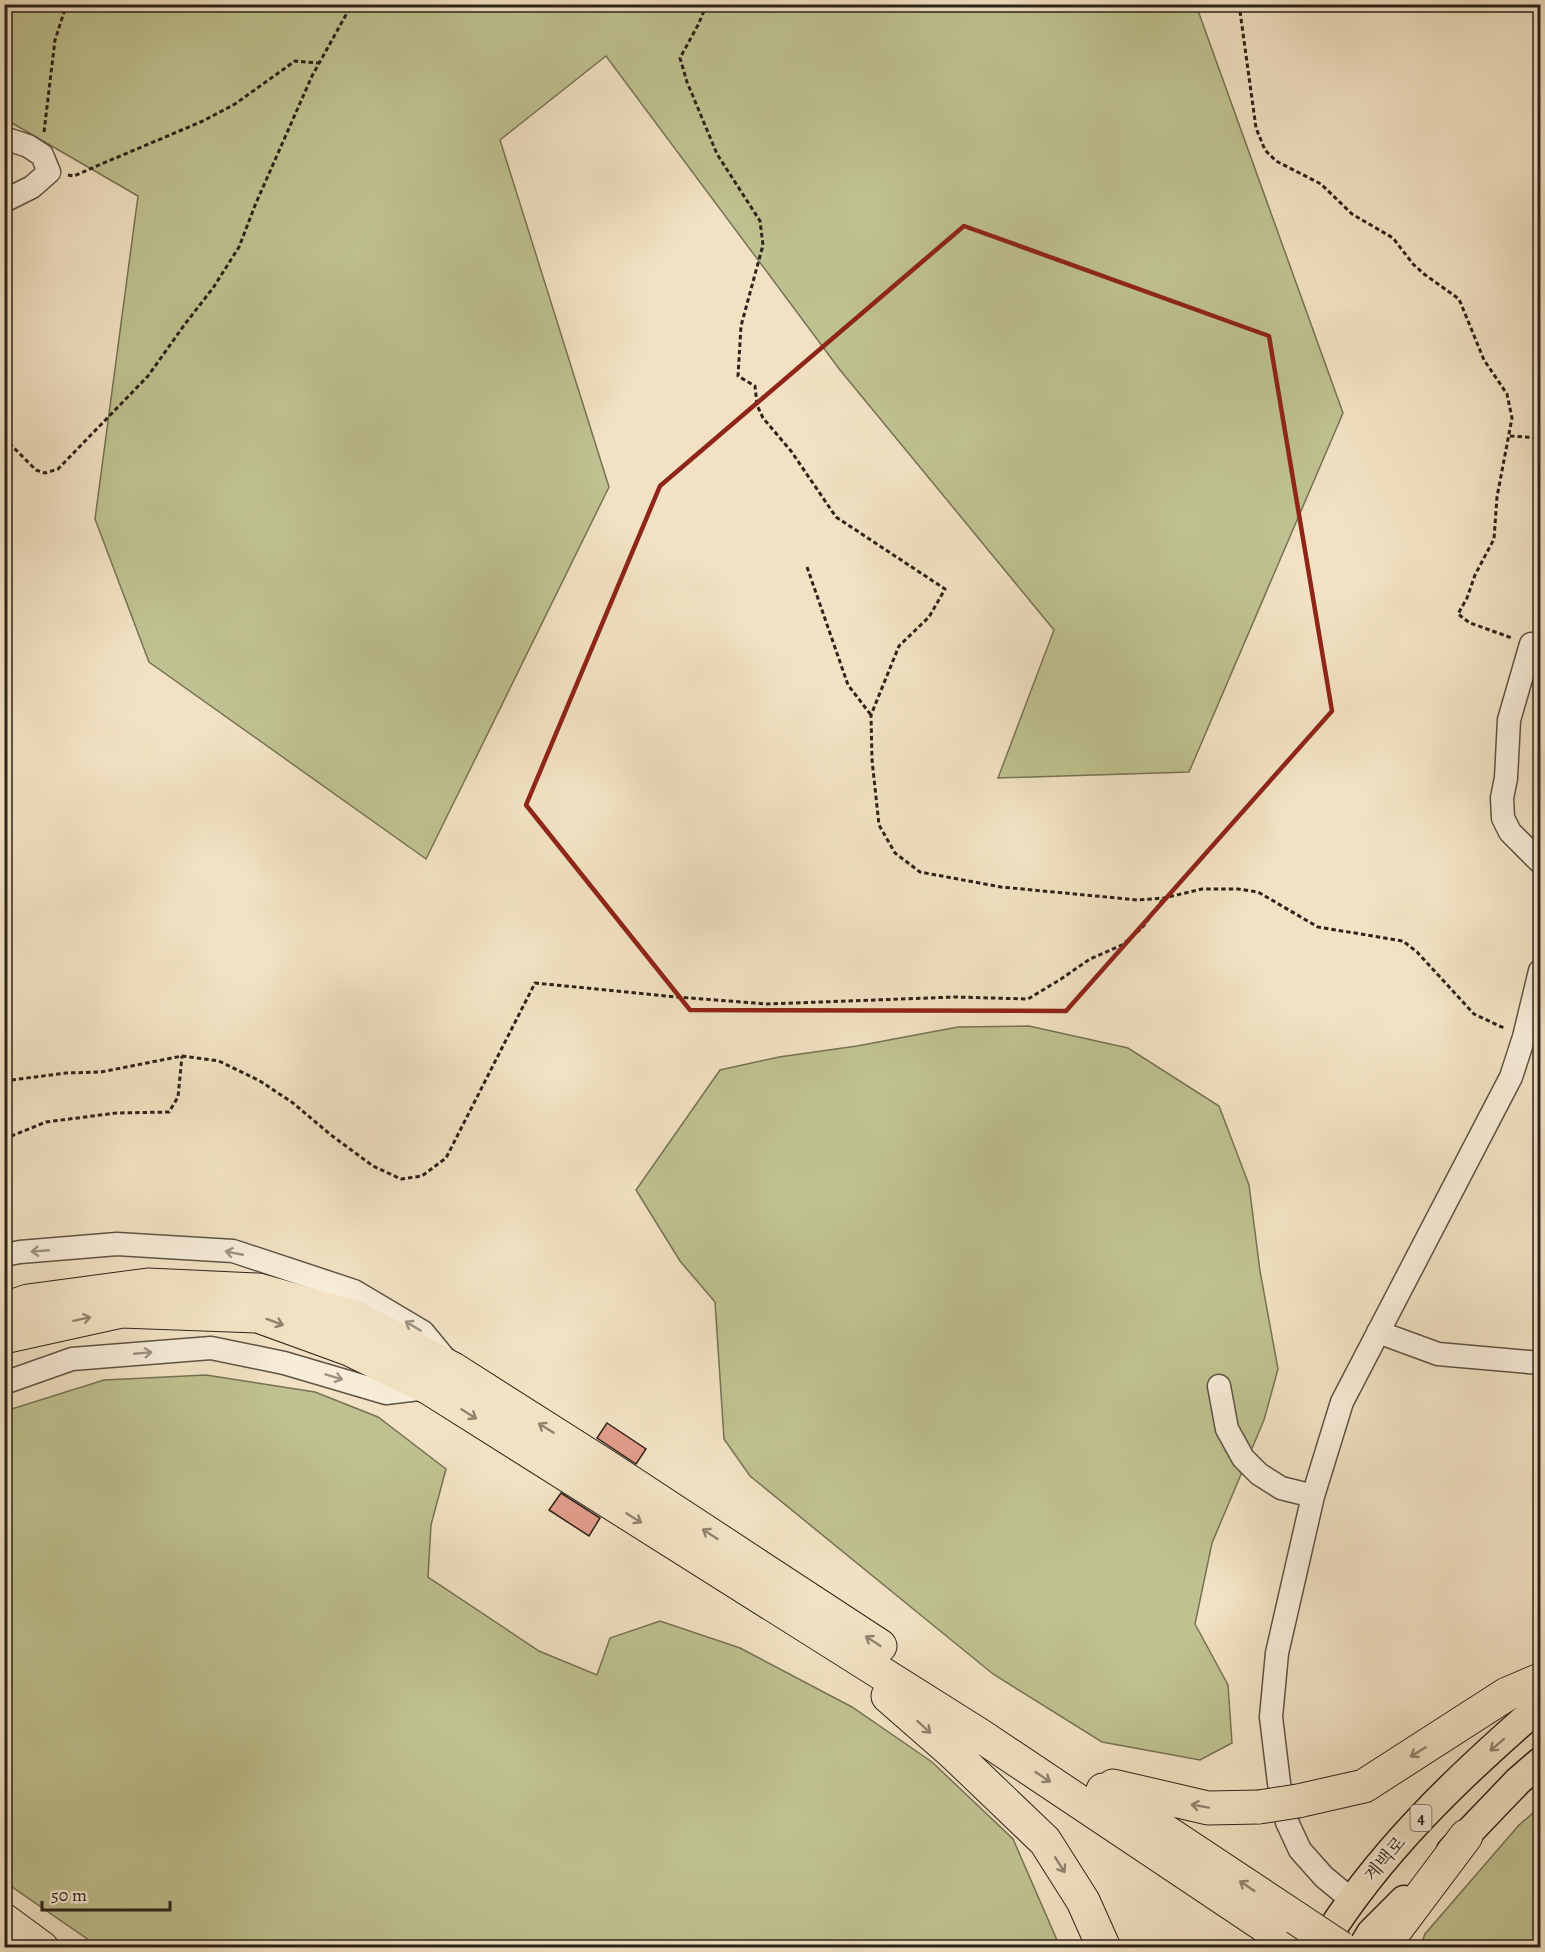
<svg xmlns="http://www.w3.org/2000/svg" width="1545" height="1952" viewBox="0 0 1545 1952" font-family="Alegreya,'Noto Serif KR',serif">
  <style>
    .green { fill: #bfc290; stroke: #767255; stroke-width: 1.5 }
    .building { fill: #e29d8b; stroke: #2d231a; stroke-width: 1.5 }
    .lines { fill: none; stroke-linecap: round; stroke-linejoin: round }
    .minor-casing { stroke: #5e5344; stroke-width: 25 }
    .major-casing { stroke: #2d231a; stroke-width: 31 }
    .highway-casing { stroke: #2d231a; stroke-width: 35 }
    .path { stroke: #2d231a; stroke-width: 3; stroke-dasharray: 4.5 3; stroke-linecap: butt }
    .minor { stroke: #f7ecd8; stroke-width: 22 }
    .major { stroke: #f2e2c3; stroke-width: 28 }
    .highway { stroke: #f2e2c3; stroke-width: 33 }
    .highway-bridge-casing { stroke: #2d231a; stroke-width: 35; stroke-linecap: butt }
    .highway-bridge { stroke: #f2e2c3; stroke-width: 33 }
    .oneway { stroke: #9c9282 }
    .oneway2 { stroke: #90826e }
    .marked { fill: none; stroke: #8f2418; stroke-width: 4.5; stroke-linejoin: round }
    .labels { text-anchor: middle; stroke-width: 6; stroke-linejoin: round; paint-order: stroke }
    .shield { fill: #f7ecd8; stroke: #6a5f53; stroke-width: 1.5 }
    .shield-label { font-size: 16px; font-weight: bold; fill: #2d231a }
    .street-label { font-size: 18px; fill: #2d231a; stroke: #f7ecd8 }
  </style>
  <rect width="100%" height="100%" fill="#f2e2c3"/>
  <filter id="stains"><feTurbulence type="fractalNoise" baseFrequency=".00333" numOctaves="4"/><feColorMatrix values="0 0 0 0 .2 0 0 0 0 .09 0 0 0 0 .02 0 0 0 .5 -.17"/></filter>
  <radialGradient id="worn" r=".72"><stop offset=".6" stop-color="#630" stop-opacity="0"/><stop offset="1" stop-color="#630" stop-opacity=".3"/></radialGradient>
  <!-- green -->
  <path class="green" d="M5,4L1196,5L1343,413L1189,772L998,778L1054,630L840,370L606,56L500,140L609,487L426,859L149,662L95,519L138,196L5,119Z
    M1029,1026L1128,1048L1219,1106L1249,1185L1260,1271L1278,1369L1264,1420L1212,1543L1195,1624L1228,1685L1232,1743L1200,1760L1102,1742L993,1674L750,1476L724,1439L715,1302L680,1261L636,1190L720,1070L779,1057L857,1046L958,1027Z
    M206,1375L315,1392L378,1417L446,1469L431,1525L428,1577L539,1651L597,1675L610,1638L660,1621L740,1648L852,1707L932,1762L1013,1839L1060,1947H99L5,1882V1411L104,1380Z
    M1540,1807V1947H1420L1425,1934L1519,1825Z"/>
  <!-- building -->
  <path class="building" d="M607,1423L646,1449L636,1464L597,1438Z
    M561,1493L600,1518L589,1536L549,1510Z"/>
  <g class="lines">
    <defs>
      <path id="minor" d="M4,138L28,146L42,155L49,172L32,187L4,201
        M1540,644H1531L1509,720L1506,778L1502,798L1503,818L1510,832L1540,862
        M4,1255L20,1252L117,1244L233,1251L354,1291L423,1332L446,1360
        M1378,1332L1438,1354L1540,1363
        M4,1383L72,1359L211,1348L284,1363L386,1393L427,1388
        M1219,1386L1227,1429L1243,1458L1259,1474L1281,1488L1313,1496
        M1352,1900L1324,1877L1300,1850L1287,1822L1279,1783L1271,1717L1277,1653L1313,1496L1342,1402L1511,1077L1524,1037L1540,971"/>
      <path id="major" d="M1451,1851L1518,1781L1540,1762
        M1320,1948C1377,1854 1458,1777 1540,1706
        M1362,1948L1371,1933L1404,1900"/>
      <path id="highway" d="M4,1309L28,1301L148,1285L258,1290L357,1318L453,1369L604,1465L880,1646
        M4,1337L122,1311L258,1316L349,1349L429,1388L981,1736L1298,1948
        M888,1696L952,1752L1045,1841L1083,1901L1104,1948
        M1113,1786L1208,1808L1259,1807
        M1103,1790L1296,1918
        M1298,1801L1364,1786L1507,1694L1540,1680
        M4,1920L42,1948
        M1382,1948L1466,1836"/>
    </defs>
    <!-- minor casing -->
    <use href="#minor" class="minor-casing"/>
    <!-- major casing -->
    <use href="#major" class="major-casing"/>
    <!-- highway casing -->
    <use href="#highway" class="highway-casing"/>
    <!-- path -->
    <path class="path" d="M707,4L698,25L680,58L687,82L717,154L760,221L763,245L741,326L738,376L755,386L757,405L763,418L791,451L836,517L945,589L929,617L899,646L871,715L872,760L879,825L895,853L920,872L1001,887L1138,900L1164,898L1202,889H1238L1258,892L1318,927L1403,941L1417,952L1474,1014L1506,1029
      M1239,4L1256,128L1265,150L1276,161L1321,184L1352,214L1393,238L1413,264L1424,274L1459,299L1484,360L1507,394L1512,418L1497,497L1494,539L1475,575L1467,598L1458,614L1470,623L1512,638
      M44,132L55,40L65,9L63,4
      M68,175L74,176L99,165L203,121L235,104L295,61L319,63
      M1510,436L1540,438
      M4,438L36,470L45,473L58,469L148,376L185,324L213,288L239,247L256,203L312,76L352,4
      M807,567L848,685L871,715
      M4,1081L66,1073L101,1072L182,1056L219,1061L260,1081L293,1103L331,1135L373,1166L401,1179L422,1176L446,1158L535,983L677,997L767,1004L955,997L1028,999L1061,979L1090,959L1122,945L1142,928L1164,898
      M4,1139L46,1122L116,1113L169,1112L178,1097L182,1056"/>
    <!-- minor -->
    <use href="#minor" class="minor"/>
    <!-- major -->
    <use href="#major" class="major"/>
    <!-- highway -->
    <use href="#highway" class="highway"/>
    <defs>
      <path id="highway-bridge" d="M1259,1807L1298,1801
        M1296,1918L1341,1948"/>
    </defs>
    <!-- highway-bridge casing -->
    <use href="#highway-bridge" class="highway-bridge-casing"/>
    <!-- highway-bridge -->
    <use href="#highway-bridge" class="highway-bridge"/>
  </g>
  <!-- one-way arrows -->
  <defs><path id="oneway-shaft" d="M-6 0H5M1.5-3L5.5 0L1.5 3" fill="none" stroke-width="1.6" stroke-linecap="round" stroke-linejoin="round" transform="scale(1.5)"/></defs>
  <g class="oneway">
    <use href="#oneway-shaft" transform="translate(40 1251) rotate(175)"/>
    <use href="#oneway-shaft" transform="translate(234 1253) rotate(-169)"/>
    <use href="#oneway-shaft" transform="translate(413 1326) rotate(-149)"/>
    <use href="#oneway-shaft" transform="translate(143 1353) rotate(-5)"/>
    <use href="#oneway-shaft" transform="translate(334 1377) rotate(17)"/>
  </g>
  <g class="oneway2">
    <use href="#oneway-shaft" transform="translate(82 1319) rotate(-12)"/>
    <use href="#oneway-shaft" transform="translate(275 1322) rotate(20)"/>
    <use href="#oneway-shaft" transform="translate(469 1414) rotate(32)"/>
    <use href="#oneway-shaft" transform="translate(546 1428) rotate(-148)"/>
    <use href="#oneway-shaft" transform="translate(634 1518) rotate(32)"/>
    <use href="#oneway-shaft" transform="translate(710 1534) rotate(-147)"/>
    <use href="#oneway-shaft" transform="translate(873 1641) rotate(-147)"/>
    <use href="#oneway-shaft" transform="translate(924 1727) rotate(42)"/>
    <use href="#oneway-shaft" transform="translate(1497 1745) rotate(139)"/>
    <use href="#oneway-shaft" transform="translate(1418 1752) rotate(148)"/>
    <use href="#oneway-shaft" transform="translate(1043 1777) rotate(34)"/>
    <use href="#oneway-shaft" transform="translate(1200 1806) rotate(-170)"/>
    <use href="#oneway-shaft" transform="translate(1060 1865) rotate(58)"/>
    <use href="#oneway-shaft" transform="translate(1247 1886) rotate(-146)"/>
  </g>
  <!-- marked area -->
  <path class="marked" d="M964,226L1269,336L1332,711L1066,1011L690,1010L526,805L660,486Z"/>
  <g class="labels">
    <!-- shield labels -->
    <rect class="shield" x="1410.5" y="1805" width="21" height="26" rx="4.5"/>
    <g class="shield-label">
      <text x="1421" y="1824">4</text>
    </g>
    <!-- street labels -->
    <g class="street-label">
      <text transform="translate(1385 1859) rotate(-50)" y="6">계백로</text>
    </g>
  </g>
  <!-- margin -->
  <rect width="1545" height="1952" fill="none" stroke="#f2e2c3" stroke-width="24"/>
  <rect x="6" y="6" width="1533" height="1940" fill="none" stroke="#2d231a" stroke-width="3"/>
  <rect x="12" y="12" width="1521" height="1928" fill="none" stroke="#2d231a" stroke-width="1.5"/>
  <!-- scale -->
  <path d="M42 1901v9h128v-9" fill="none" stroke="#2d231a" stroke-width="3"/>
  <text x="51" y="1901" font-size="18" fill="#2d231a" stroke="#f7ecd8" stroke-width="4.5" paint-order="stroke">50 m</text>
  <rect width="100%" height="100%" filter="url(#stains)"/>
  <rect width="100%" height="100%" fill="url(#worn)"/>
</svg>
